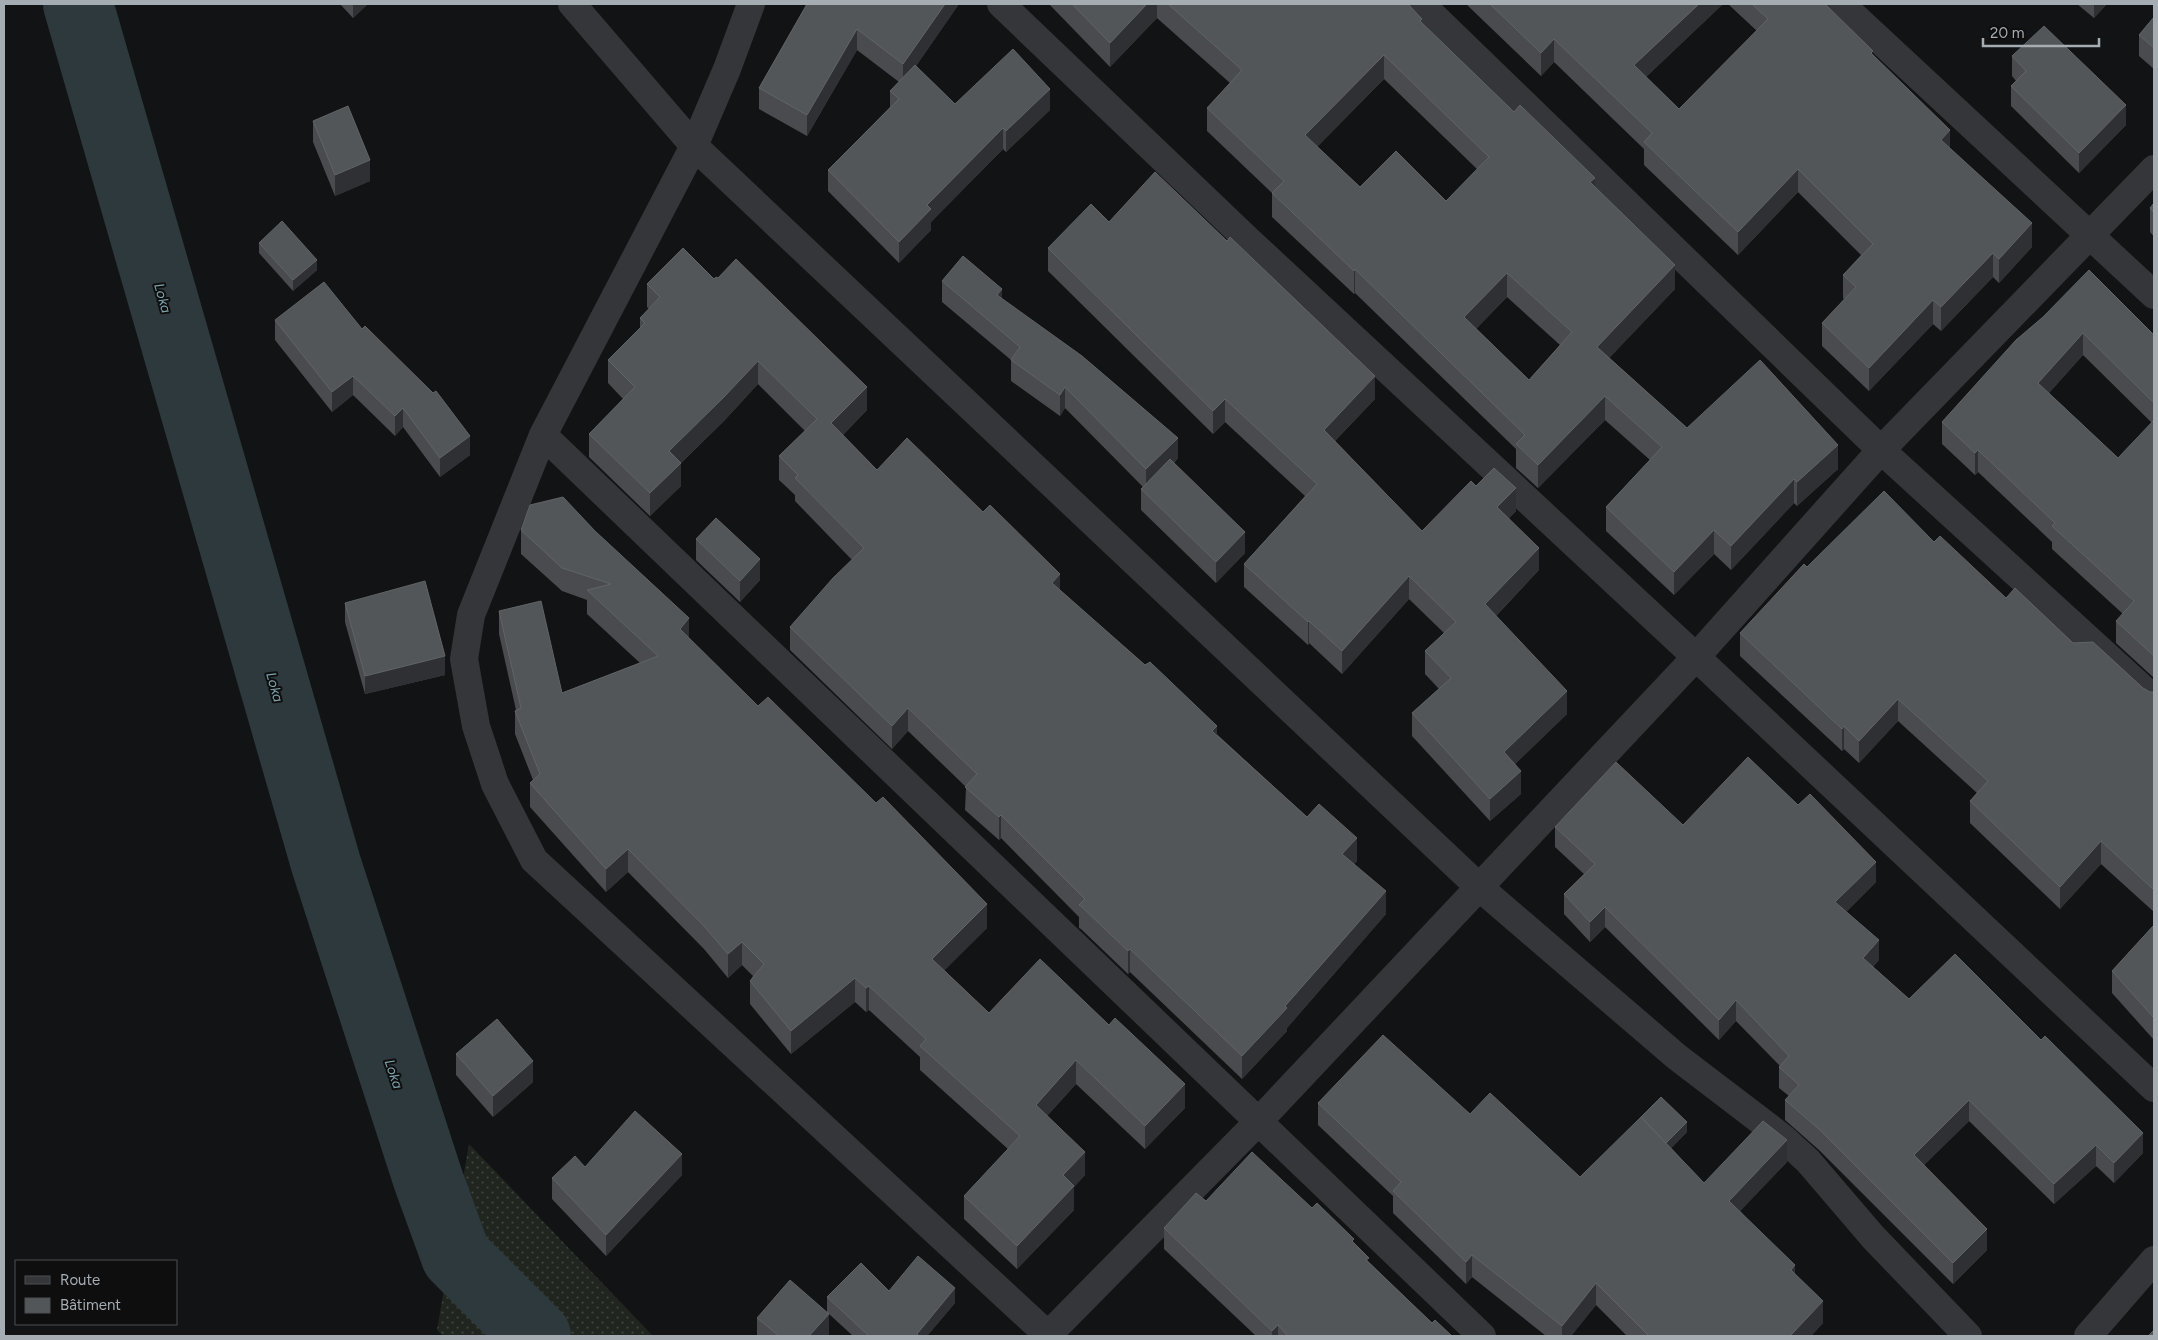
<svg xmlns="http://www.w3.org/2000/svg" width="2158" height="1340" viewBox="0 0 2158 1340" font-family="Figtree,sans-serif">
  <style>
    .grass { fill: url(#grass-dots) }
    .lines { fill: none; stroke-linecap: round; stroke-linejoin: round }
    .river { stroke: #2d393c; stroke-width: 70 }
    .minor { stroke: #343639; stroke-width: 28 }
    .wall { fill: #494b4f; fill-rule: evenodd }
    .shaded-wall { fill: #2f3033 }
    .building { fill: #535659; stroke: #606467; fill-rule: evenodd }
    .labels { text-anchor: middle; stroke-width: 4; stroke-linejoin: round; paint-order: stroke }
    .water-label { font-size: 14px; font-style: italic; fill: #7ea4ad; stroke: #0e0e0f }
  </style>
  <defs>
    <pattern id="grass-dots" width="8" height="8" patternUnits="userSpaceOnUse" patternTransform="scale(1.25)"><rect width="8" height="8" fill="#20261f"/><path d="M2 2h.1M6 6h.1" fill="none" stroke="#3d433d" stroke-width="1.8" stroke-linecap="round"/></pattern>
  </defs>
  <rect width="100%" height="100%" fill="#121314"/>
  <!-- grass -->
  <path class="grass" d="M469,1144L653,1336H443L437,1330Z"/>
  <g class="lines">
    <!-- river -->
    <path class="river" d="M78,4L326,864L428,1179L456,1256L536,1336"/>
    <!-- minor -->
    <path class="minor" d="M572,4L694,146L1479,887L1677,1057L1783,1138L1808,1161L1873,1237L1968,1336
      M751,4L727,69L694,146L543,435L471,615L464,659L476,726L495,784L534,860L1049,1336
      M1001,4L1247,239L1696,657L2154,1088
      M1421,4L1881,450L2154,699
      M1841,4L2154,295
      M543,435L1482,1336
      M1048,1335L1257,1123L1696,657L1881,450L2154,169
      M2088,1336L2154,1260"/>
  </g>
  <!-- wall -->
  <path class="wall" d="M340,4H368L353,18Z
    M807,4H959L916,66L955,104L1050,110L1006,152L1003,149L931,222V230L899,263L828,191V170L890,107V91L899,82L857,50L807,136L759,109V88Z
    M1049,4H1408L1422,23L1514,112L1595,187L1675,289L1609,358L1687,428L1838,469L1797,506L1794,503L1731,570L1714,554L1674,595L1606,531V507L1650,460L1605,420L1538,488L1516,468V449L1355,293L1354,294L1272,217V193L1207,131V108L1230,83L1157,18L1110,67ZM1384,79L1477,169L1446,201L1360,187L1317,147ZM1507,297L1560,345L1529,380L1476,329Z
    M1466,4H1723L1646,77L1679,109L1757,31L1728,4H1825L1873,55L2032,247L1999,283L1993,277L1941,331L1933,324L1869,391L1822,346V323L1844,299L1843,298V275L1861,255L1798,192L1738,255L1644,165V149L1554,62L1541,76Z
    M2077,4H2107L2094,18Z
    M2154,17V69L2139,56V35Z
    M2012,56L2126,125L2079,173L2011,106V86L2016,81L2012,76Z
    M313,121L370,181L335,196L313,142Z
    M2154,203V237L2150,232V208Z
    M1109,222L1375,399L1335,441L1422,531L1476,486L1516,511L1509,518L1539,570L1496,616L1567,714L1515,764L1521,794L1490,821L1412,736V713L1439,689L1425,674V651L1444,633L1409,599L1342,674L1309,643L1308,645L1244,587V564L1305,496L1225,422L1213,434L1048,271V248Z
    M259,243L317,270L293,291L259,253Z
    M714,279L867,410L843,435L877,470L1060,590L1307,817L1357,861L1354,864L1386,914L1287,1028V1031L1242,1079L1130,972L1128,974L1081,929L1079,928V917L1001,838L999,840L965,810L966,787L908,731L892,749L790,650V627L852,560L795,501V495L779,480V456L805,431L758,384L724,421L681,463V486L650,516L589,457V434L623,399L608,383V360L640,328V318L649,309L647,307V284Z
    M942,281L1002,299L1178,458L1174,463L1245,553L1216,583L1141,510V489L1143,487L1065,408L1060,416L1011,381V360L942,302Z
    M2043,317L2154,335V678L2116,643V621L2123,614L2052,549V542L1978,472L1975,475L1942,444V422ZM2083,355L2152,423L2118,458L2049,393Z
    M275,320L362,329L470,455L440,477L403,427L395,436L353,395L332,412L275,340Z
    M530,505L689,639L987,928L944,970L989,1013L1185,1108L1145,1149L1076,1084L1047,1116L1085,1175L1074,1187V1210L1017,1269L964,1219V1196L1008,1149L920,1070V1057L869,1010L866,1012L855,1002L791,1054L750,1004V981L753,976L742,965L728,978L704,949L628,872L606,892L530,807V783L533,780L515,734V711L516,710L499,634V611L562,693L640,663L587,614V600L562,591L521,554V530Z
    M696,539L760,580L740,602L696,560Z
    M1934,542L2006,598L2073,643L2143,688L2150,692H2154V912L2101,864L2060,909L1970,823V801L1977,793L1898,721L1859,763L1844,749L1842,751L1740,656V633L1807,567Z
    M345,603L445,675L365,694L345,622Z
    M1683,825L1876,882L1846,912L1879,960L1873,967L1909,999L2143,1153L2114,1183L2096,1166L2054,1204L1969,1121L1924,1165L1987,1250L1953,1284L1819,1150L1785,1120V1100L1789,1096L1779,1088V1067L1780,1066L1736,1021L1719,1040L1605,927L1590,942L1564,914V894L1584,874L1555,847V827Z
    M2154,925V1040L2112,993V971Z
    M456,1054L533,1082L493,1117L456,1075Z
    M1318,1103L1470,1114L1580,1177L1687,1132L1671,1148L1704,1183L1787,1162L1740,1211L1795,1275L1823,1323L1811,1336H1627L1596,1305L1571,1336H1546L1472,1277L1466,1284L1393,1213V1196L1318,1125Z
    M585,1167L682,1175L606,1256L552,1199V1178Z
    M1206,1201L1312,1208L1354,1244L1369,1262L1432,1323L1452,1336H1256L1164,1249V1228Z
    M889,1291L955,1303L927,1336H853L829,1314V1334L828,1336H757V1318L827,1312V1297Z"/>
  <!-- shaded-wall -->
  <path class="shaded-wall" d="M353,4H368L353,18Z
    M945,4H959L903,85V64Z
    M1147,4H1157V18L1110,67V43Z
    M1699,4H1723L1634,88V65Z
    M2094,4H2107L2094,18Z
    M857,29V50L807,136V115Z
    M1554,39V62L1541,76V53Z
    M1384,55V79L1305,159V135Z
    M1050,89V110L1006,152V131Z
    M2126,105V125L2079,173V153Z
    M1003,128V149L931,222V230L899,263V242L927,205Z
    M1950,130V153L1941,140Z
    M370,160V181L335,196V175Z
    M1798,169V192L1738,255V232Z
    M1595,178V202L1590,182Z
    M2032,223V247L1999,283V259Z
    M1993,253V277L1941,331V307Z
    M317,260V270L293,291V280Z
    M1675,265V289L1597,371V347Z
    M1355,269V293L1354,294V271Z
    M1507,273V297L1464,341V317Z
    M1002,289V310L997,295Z
    M1933,300V324L1869,391V368Z
    M2083,333V355L2038,405V383Z
    M758,361V384L724,421L669,474V451Z
    M353,376V395L332,412V392Z
    M1375,376V399L1324,452V430Z
    M867,387V410L831,447V423Z
    M1065,387V408L1060,416V395Z
    M1605,396V420L1538,488V465Z
    M1225,399V422L1213,434V411Z
    M403,408V427L395,436V416Z
    M470,436V455L440,477V458Z
    M1178,438V458L1146,490V469Z
    M1838,445V469L1797,506V482Z
    M1978,450V472L1975,475V453Z
    M681,463V486L650,516V493Z
    M1794,479V503L1731,570V546Z
    M1516,488V511L1497,530V507Z
    M1714,530V554L1674,595V572Z
    M1245,532V553L1216,583V562Z
    M1539,548V570L1485,627V604Z
    M760,559V580L740,602V581Z
    M1060,574V597L1052,583Z
    M1409,576V599L1342,674V651Z
    M689,618V642L680,629Z
    M1309,621V643L1308,645V622Z
    M445,656V675L365,694V676Z
    M1567,691V714L1504,775V752Z
    M1898,699V721L1859,763V741Z
    M908,708V731L892,749V726Z
    M1217,726V750L1212,731Z
    M1844,726V749L1842,751V729Z
    M1521,771V794L1490,821V799Z
    M1001,815V838L999,840V817Z
    M1357,838V861L1342,877V854Z
    M2101,841V864L2060,909V887Z
    M628,849V872L606,892V869Z
    M1876,862V882L1835,923V902Z
    M1386,891V914L1287,1028V1031L1242,1079V1056Z
    M987,904V928L932,983V959Z
    M1605,907V927L1590,942V922Z
    M1879,940V960L1863,978V958Z
    M742,942V965L728,978V954Z
    M1130,949V972L1128,974V951Z
    M855,978V1002L791,1054V1031Z
    M869,986V1010L866,1012V988Z
    M1736,1000V1021L1719,1040V1020Z
    M1076,1060V1084L1036,1128V1105Z
    M533,1061V1082L493,1117V1096Z
    M1185,1084V1108L1145,1149V1126Z
    M1969,1100V1121L1914,1175V1155Z
    M1687,1122V1132L1665,1155V1144Z
    M2143,1133V1153L2114,1183V1163Z
    M1787,1140V1162L1729,1223V1201Z
    M2096,1145V1166L2054,1204V1184Z
    M1085,1152V1175L1074,1187V1210L1017,1269V1246L1063,1175Z
    M682,1154V1175L606,1256V1235Z
    M1987,1229V1250L1953,1284V1263Z
    M1472,1255V1277L1466,1284V1262Z
    M1795,1265V1287L1791,1270Z
    M1596,1283V1305L1571,1336H1562V1326Z
    M955,1288V1303L927,1336H917V1334Z
    M1823,1301V1323L1811,1336H1790Z
    M829,1314V1334L828,1336H809Z
    M1278,1325V1336H1272V1331Z"/>
  <!-- building -->
  <path class="building" d="M807,4H945L903,64L857,29L807,115L759,88Z
    M1072,4H1147L1110,43Z
    M1168,4H1408L1422,19L1420,21L1514,112L1520,105L1595,178L1590,182L1675,265L1597,347L1687,428L1760,360L1838,445L1797,482L1794,479L1731,546L1714,530L1674,572L1606,507L1662,447L1605,396L1538,465L1516,444L1525,435L1355,269L1354,271L1272,193L1284,181L1207,108L1242,70ZM1384,55L1489,157L1446,201L1396,151L1360,187L1305,135ZM1507,273L1572,332L1529,380L1464,317Z
    M1490,4H1699L1634,65L1679,109L1768,19L1752,4H1825L1873,51L1871,53L1950,130L1941,140L2032,223L1999,259L1993,253L1941,307L1933,300L1869,368L1822,323L1856,287L1843,275L1873,244L1798,169L1738,232L1644,142L1652,133L1554,39L1541,53Z
    M2154,17V48L2139,35Z
    M2044,26L2126,105L2079,153L2011,86L2026,71L2012,56Z
    M1013,49L1050,89L1006,131L1003,128L927,205L931,209L899,242L828,170L899,99L890,91L915,65L955,104Z
    M348,106L370,160L335,175L313,121Z
    M1155,172L1227,241L1230,237L1375,376L1324,430L1422,531L1471,481L1476,486L1494,468L1516,488L1497,507L1539,548L1485,604L1567,691L1504,752L1521,771L1490,799L1412,713L1451,678L1425,651L1456,622L1409,576L1342,651L1309,621L1308,622L1244,564L1317,484L1225,399L1213,411L1048,248L1091,204L1109,222Z
    M2154,203V213L2150,208Z
    M282,221L317,260L293,280L259,243Z
    M683,248L714,279L716,277L718,278L736,259L867,387L831,423L877,470L907,438L983,512L990,505L1060,574L1052,583L1145,665L1150,662L1217,726L1212,731L1307,817L1319,804L1357,838L1342,854L1386,891L1285,1006L1287,1008L1242,1056L1130,949L1128,951L1081,906L1079,905L1085,899L1001,815L999,817L965,787L977,774L908,708L892,726L790,627L833,578L864,548L795,478L798,475L779,456L817,419L758,361L724,397L669,451L681,463L650,493L589,434L635,387L608,360L645,323L640,318L660,297L647,284Z
    M963,256L1002,289L997,295L1082,356L1178,438L1146,469L1065,387L1060,395L1011,360L1020,347L942,281Z
    M2089,270L2154,335V403L2083,333L2038,383L2118,458L2154,420V656L2116,621L2134,601L2052,526L2055,523L1978,450L1975,453L1942,422L2016,340L2043,317Z
    M324,282L362,329L365,326L433,393L436,391L470,436L440,458L403,408L395,416L353,376L332,392L275,320Z
    M1170,459L1245,532L1216,562L1141,489Z
    M1884,491L1934,542L1940,536L2006,598L2015,588L2073,643L2093,642L2143,688L2150,692H2154V890L2101,841L2060,887L1970,801L1988,781L1898,699L1859,741L1844,726L1842,729L1740,633L1804,564L1807,567Z
    M563,497L595,531L689,618L680,629L758,706L768,697L876,803L883,797L987,904L932,959L989,1013L1040,959L1109,1025L1115,1018L1185,1084L1145,1126L1076,1060L1036,1105L1085,1152L1063,1175L1074,1186L1017,1246L964,1196L1020,1136L920,1046L926,1039L869,986L866,988L855,978L791,1031L750,981L764,964L742,942L728,954L704,926L628,849L606,869L530,783L540,774L515,711L521,708L499,611L541,601L562,693L658,656L587,590L611,584L562,568L521,530L530,505Z
    M716,518L760,559L740,581L696,539Z
    M425,581L445,656L365,676L345,603Z
    M1748,757L1798,805L1810,794L1876,862L1835,902L1879,940L1863,958L1909,999L1955,954L2041,1040L2045,1036L2143,1133L2114,1163L2096,1145L2054,1184L1969,1100L1914,1155L1987,1229L1953,1263L1819,1129L1785,1100L1799,1085L1779,1067L1789,1056L1736,1000L1719,1020L1605,907L1590,922L1564,894L1595,864L1555,827L1616,762L1683,825Z
    M2154,925V1018L2112,971Z
    M497,1019L533,1061L493,1096L456,1054Z
    M1383,1035L1470,1114L1490,1093L1580,1177L1641,1117L1704,1183L1763,1121L1787,1140L1729,1201L1795,1265L1791,1270L1823,1301L1790,1336H1649L1596,1283L1562,1326L1472,1255L1466,1262L1393,1191L1401,1182L1318,1103Z
    M1661,1097L1687,1122L1666,1143L1641,1117Z
    M635,1111L682,1154L606,1235L552,1178L575,1156L585,1167Z
    M1252,1152L1312,1208L1317,1203L1354,1239L1352,1241L1369,1258L1366,1260L1432,1323L1435,1320L1452,1336H1288L1278,1325L1272,1331L1164,1228L1196,1193L1206,1201Z
    M918,1256L955,1288L917,1334L918,1335L917,1336H869L827,1297L861,1263L889,1291Z
    M790,1280L829,1314L809,1336H779L757,1318Z
    M2154,1330V1336H2148Z"/>
  <g class="labels">
    <!-- water labels -->
    <g class="water-label">
      <text transform="translate(163 298) rotate(74)" y="5">Loka</text>
      <text transform="translate(275 687) rotate(74)" y="5">Loka</text>
      <text transform="translate(394 1074) rotate(72)" y="5">Loka</text>
    </g>
  </g>
  <!-- border -->
  <rect width="2158" height="1340" fill="none" stroke="#a5adb3" stroke-width="10"/>
  <!-- legend -->
  <rect x="15" y="1260" width="162" height="65" fill="#0e0e0f" stroke="#4a4e51"/>
  <rect x="25" y="1276" width="25" height="8" fill="#343639" stroke="#4a4e51"/>
  <text x="60" y="1285" font-size="15" fill="#a5adb3">Route</text>
  <rect x="25" y="1298" width="25" height="15" fill="#535659" stroke="#4a4e51"/>
  <text x="60" y="1310" font-size="15" fill="#a5adb3">Bâtiment</text>
  <!-- scale -->
  <path d="M1983 38v8h116v-8" fill="none" stroke="#a5adb3" stroke-width="2.5"/>
  <text x="1990" y="38" font-size="15" fill="#a5adb3" stroke="#0e0e0f" stroke-width="4" paint-order="stroke">20 m</text>
</svg>
